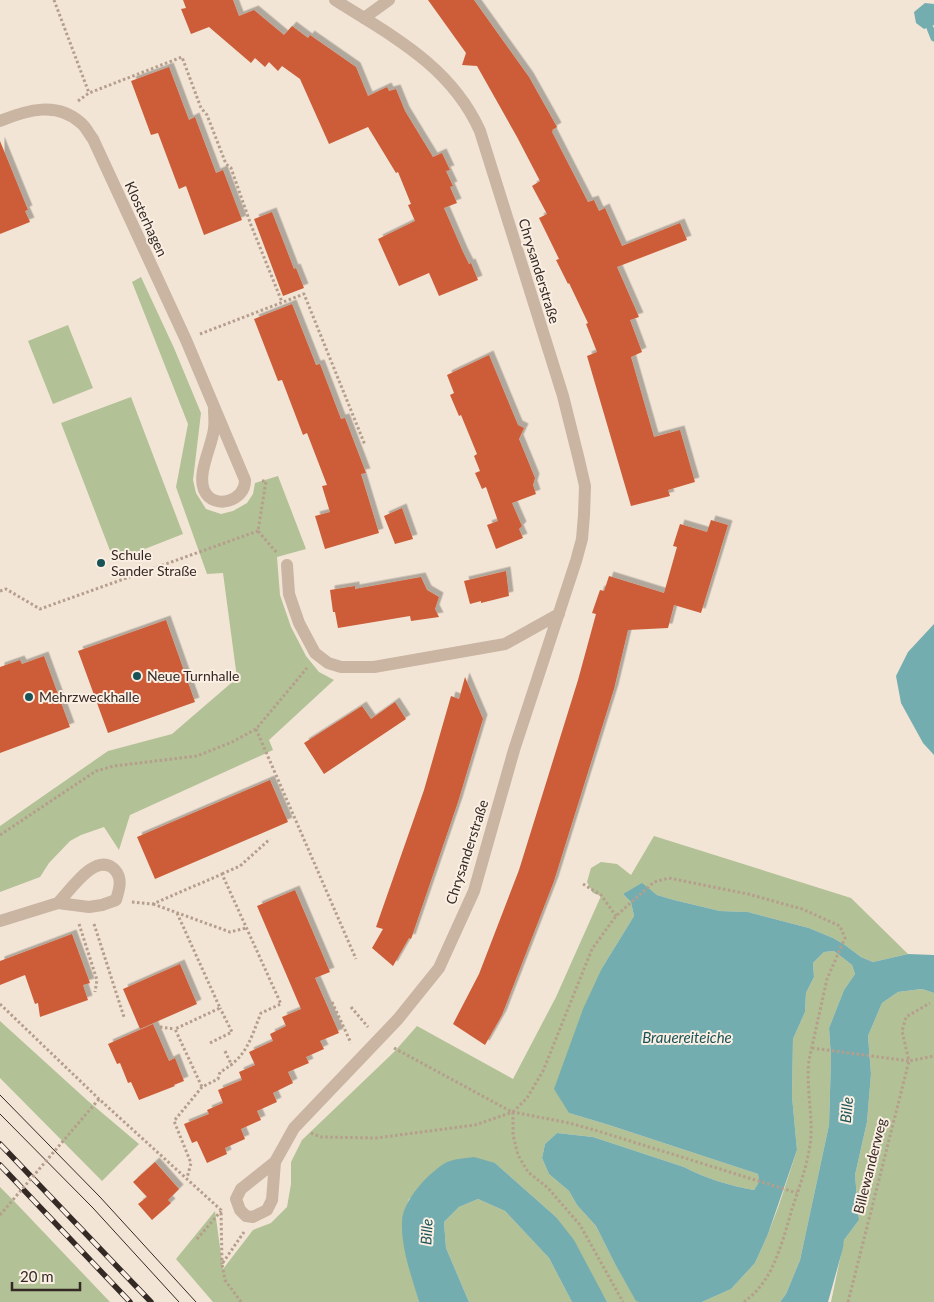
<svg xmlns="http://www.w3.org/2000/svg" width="934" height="1302" viewBox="0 0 934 1302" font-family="Lato,sans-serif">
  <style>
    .green { fill: #b2c196 }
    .water { fill: #74adb0 }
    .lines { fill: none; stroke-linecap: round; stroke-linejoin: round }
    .stream { stroke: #74adb0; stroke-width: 7 }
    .building { fill: #cc5d39; filter: url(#shadow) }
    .path { stroke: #b69e8c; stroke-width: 3; stroke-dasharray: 2.5 2.5; stroke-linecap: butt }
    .service { stroke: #cab4a2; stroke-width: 12 }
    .minor { stroke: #cab4a2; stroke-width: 12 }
    .tram { stroke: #342925; stroke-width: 1 }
    .rail-casing { stroke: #342925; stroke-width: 5.5 }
    .rail { stroke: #faefe2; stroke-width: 4; stroke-dasharray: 11; stroke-linecap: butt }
    .path-bridge { stroke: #b69e8c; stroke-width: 3; stroke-dasharray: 2.5 2.5; stroke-linecap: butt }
    .poi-dot { fill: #195357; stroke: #faefe2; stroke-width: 2 }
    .labels { text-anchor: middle; stroke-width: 4; stroke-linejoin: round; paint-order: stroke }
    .street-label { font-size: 14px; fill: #342925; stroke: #faefe2 }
    .poi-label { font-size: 14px; fill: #342925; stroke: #faefe2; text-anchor: start }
    .water-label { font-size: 15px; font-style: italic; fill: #195357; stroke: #faefe2 }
  </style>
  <defs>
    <filter id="shadow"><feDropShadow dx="4.5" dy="-4.5" stdDeviation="0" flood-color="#0004"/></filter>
  </defs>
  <rect width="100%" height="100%" fill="#f2e5d6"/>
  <!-- green -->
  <path class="green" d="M141,277L174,348L201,413L193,480L196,493L206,509L221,514L233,511L247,503L253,494L255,483L278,476L306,549L277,557L280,595L291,627L306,656L319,672L334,680L269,740L273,750L130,815L119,850L104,827L81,835L70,841L49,863L40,877L0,892V826L108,751L172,734L237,678L223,573L207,574L176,487L188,424L132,282Z
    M68,325L93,388L53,404L28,341Z
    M131,397L183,534L114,561L61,423Z
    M654,836L851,898L908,954L873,962L861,957L845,945L833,938L809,928L748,912L720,911L674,900L657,895L642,884L623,894L631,902L634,916L602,968L569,1113L609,1125L758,1174L759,1182L754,1190C730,1186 705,1178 684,1167L593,1137L557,1133L545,1144L542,1158L549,1174L569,1191L577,1205L596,1226L615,1264L636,1300L639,1302H607L556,1217L495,1163L409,1199L402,1221L405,1248L419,1302H213L176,1259L215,1211L223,1269L253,1230L271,1223L287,1207L291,1184V1162L302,1140L394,1052L417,1026L513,1079L556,997L601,896L593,893L587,882L591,868L601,862L617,864L631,875Z
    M834,951L852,965L855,974L844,990L829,1028L831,1058L829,1125L800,1260L786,1294L780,1302H702L731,1289L755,1263L768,1234L779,1205L797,1150L792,1096L793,1039L805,1012L806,993L814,977L813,963L824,952Z
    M922,989L934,993V1302H831L844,1240L859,1220L855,1175L867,1122L871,1074L868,1036L882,1003L898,992Z
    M0,1021L88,1101L139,1144L102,1181L0,1078Z
    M0,1187L12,1199L110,1302H0Z
    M478,1199L505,1211L549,1258L572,1302H469L446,1248L444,1222L459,1207Z"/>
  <!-- water -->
  <path class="water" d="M925,3L934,4V25L924,29L916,23L914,12Z
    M934,624V755L923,743L901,703L896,676L908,652Z
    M642,883L657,895L674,900L720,911L748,912L809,928L833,938L845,945L861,957L873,962L908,954L934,955V993L922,989L898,992L882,1003L868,1036L871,1074L867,1122L855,1175L859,1220L844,1240L843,1248L828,1302H780L786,1294L800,1260L829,1125L831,1058L829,1028L844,990L855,974L852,965L834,951L824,952L813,963L814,977L806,993L805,1012L793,1039L792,1096L797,1150L768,1234L755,1263L731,1289L702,1302H639L636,1301L615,1264L596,1226L577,1205L569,1191L549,1174L542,1158L545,1144L557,1133L593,1137L684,1167C705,1178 730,1186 754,1190L759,1182L758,1174L609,1125L569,1113L554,1089L583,1009L602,968L634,916L631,902L623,894Z
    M474,1157L495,1163L556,1217L574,1240L607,1302H572L549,1258L505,1211L478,1199L459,1207L444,1222L446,1248L469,1302H419C412,1277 401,1249 402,1222C402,1201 429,1172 447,1162C455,1159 466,1158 474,1157Z"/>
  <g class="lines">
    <!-- stream -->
    <path class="stream" d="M930,28L934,38"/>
  </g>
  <!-- building -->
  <path class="building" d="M183,0H233L239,16L254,10L284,35L292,26L308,38L310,35L356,67L368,96L387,87L389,91L396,89L405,111L433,157L442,153L450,170L446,171L453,186L450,187L457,203L444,208L463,252L469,264L471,263L478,280L439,296L429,273L399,286L378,239L415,221L408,205L411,204L398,172L396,173L368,127L329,144L300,79L282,66L278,71L269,62L265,67L255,58L251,63L209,27L191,34L181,9L186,8Z
    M428,0H474L529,77L557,127L552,130L553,131L552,132L588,202L594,200L599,211L605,208L622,246L680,223L687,240L617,267L639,317L630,320L642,352L631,357L654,437L680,430L695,482L668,490L670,496L631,506L587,356L597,352L586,324L588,323L569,283L568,284L556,260L559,259L539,218L547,214L532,186L540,181L517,137L477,66L462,65L466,53Z
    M169,67L189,120L195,117L216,173L223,170L242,220L204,235L186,186L179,189L158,133L151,135L131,81Z
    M0,141L28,210L25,211L30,222L0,234Z
    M272,212L294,269L296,268L304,288L283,296L254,219Z
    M292,304L316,365L320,364L341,419L345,418L366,473L361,474L379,533L325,549L315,516L330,512L322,486L327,485L307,433L303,435L282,380L278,381L254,319Z
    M489,355L518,425L524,428L519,439L535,478L533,485L536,494L512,503L522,526L519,529L523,538L496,549L487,525L498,521L486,487L482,489L475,473L480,471L474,456L477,454L461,415L459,416L450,395L454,393L447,375Z
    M402,508L413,539L395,544L384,516Z
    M711,520L728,525L701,613L674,605L668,628L628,630L614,689L554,881L502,1015L485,1045L453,1024L479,974L519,870L578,680L596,614L592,613L600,590L604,591L609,576L664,593L677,547L673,546L680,524L707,532Z
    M506,571L509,596L481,603V601L470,604L464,581Z
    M421,577L427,590L439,597L435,609L439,617L411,621L410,616L338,628L335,612H333L330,590L355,586V589Z
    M166,620L195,702L108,733L78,651Z
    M44,656L70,727L0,753V667L20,660L22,664Z
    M465,677L483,719L458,802L411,939L409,938L393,966L372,948L383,929L376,927L424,790L451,696L459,699Z
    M395,702L406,719L324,774L304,743L362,706L371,719Z
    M270,780L288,822L155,879L137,837Z
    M295,890L330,972L315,978L339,1033L320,1041L324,1049L306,1057L309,1063L288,1072L293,1083L273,1093L277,1102L257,1111L261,1120L241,1129L245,1139L225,1148L227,1154L207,1163L197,1141L192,1143L184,1124L209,1114L207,1110L223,1103L218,1090L242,1080L239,1072L255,1065L249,1052L273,1041L270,1034L286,1026L282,1017L301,1009L257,906Z
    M72,934L90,983L83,985L88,1000L40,1017L38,1003L35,1004L25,975L0,985V961Z
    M180,964L197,1004L140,1029L123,989Z
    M153,1024L169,1061L175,1058L184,1081L174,1085L175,1086L139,1100L131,1082L128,1083L120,1063L117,1064L108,1044Z
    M155,1162L179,1189L168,1200L171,1203L152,1220L138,1204L147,1197L133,1182Z"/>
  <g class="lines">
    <!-- path -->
    <path class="path" d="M54,0L89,93
      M78,101L89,93L182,57L201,108L207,115L226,164L231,168L251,225L282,302
      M200,334L304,294L365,445
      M262,481H266L258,531L277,553
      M0,591L6,589L40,609L258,531
      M256,729L356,959
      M0,835L96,771L114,766L197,756L232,742L256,729L307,668
      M222,874L240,866L270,839
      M583,884L601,895L616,916
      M132,902L153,904L222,874L281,1004L261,1013C250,1040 247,1057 220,1072L218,1079L202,1087L174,1121L191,1163L187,1178
      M153,904L230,932L246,928
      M177,913L220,1008L175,1029L202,1087
      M79,924L97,980L95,992
      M94,924L124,1017
      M332,1002L351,1043
      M0,1004L99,1099L221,1210L222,1264
      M351,1007L368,1027
      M160,1027L175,1029
      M210,1043L232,1032L220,1008
      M394,1048L512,1112
      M812,1048L909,1061L902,1031L906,1017L930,1003
      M225,1051L232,1066
      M513,1112L527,1098L543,1071L592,949L616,916L654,882L669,878L748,894L802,909L840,926L845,938L827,979L809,1060C806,1085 812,1110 811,1136C809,1161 800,1185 792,1209C786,1230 780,1251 771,1270C764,1283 755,1294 744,1302
      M513,1112V1135L518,1155L528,1172L548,1188L580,1225L623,1302
      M311,1133L321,1137L376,1138L475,1125L513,1112L569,1123L598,1131L797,1193
      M197,1239L221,1211
      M241,1302L225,1280L222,1264L244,1232
      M848,1302L909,1061L934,1056"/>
    <!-- service -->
    <path class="service" d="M364,18L389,0"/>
    <!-- minor -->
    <path class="minor" d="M0,121C27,110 57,101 81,123C86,127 89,134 93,139L186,340L245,480C246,501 213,511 204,490C197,473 212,446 214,429C215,422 214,415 214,409
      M287,565L289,594L299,623L315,653L328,663L341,667H374L505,644L559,614
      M0,921L58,903L89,907L102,905L116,900C119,890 123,879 115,870C96,850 70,891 58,903
      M275,1162L241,1189L236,1199L240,1210L246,1216L253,1217L267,1210L272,1200L275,1162L294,1128L398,1019L439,968L474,891L514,750L576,561L582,539L584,515L585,486L579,460L563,396L480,131C451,66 392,36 335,0"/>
    <!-- tram -->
    <path class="tram" d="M0,1095L100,1197L196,1302
      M0,1114L93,1208L179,1302"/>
    <defs>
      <path id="rail" d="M0,1144L151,1302
        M0,1165L130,1302"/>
    </defs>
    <!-- rail casing -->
    <use href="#rail" class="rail-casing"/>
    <!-- rail -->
    <use href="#rail" class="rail"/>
    <!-- path-bridge -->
    <path class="path-bridge" d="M0,1215L99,1099"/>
  </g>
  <!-- markers -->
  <g class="poi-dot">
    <circle cx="101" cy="563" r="5"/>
    <circle cx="137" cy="676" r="5"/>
    <circle cx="29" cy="697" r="5"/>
  </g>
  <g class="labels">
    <!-- street labels -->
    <g class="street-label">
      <text transform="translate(146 219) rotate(65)" y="5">Klosterhagen</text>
      <text transform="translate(539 271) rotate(73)" y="5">Chrysanderstraße</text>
      <text transform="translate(467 852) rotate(-72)" y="5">Chrysanderstraße</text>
      <text transform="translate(870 1166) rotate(-76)" y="5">Billewanderweg</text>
    </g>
    <!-- poi labels -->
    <g class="poi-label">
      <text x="111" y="560">Schule<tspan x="111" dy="16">Sander Straße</tspan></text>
      <text x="147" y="681">Neue Turnhalle</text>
      <text x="39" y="702">Mehrzweckhalle</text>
    </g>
    <!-- water labels -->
    <g class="water-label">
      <text x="687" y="1043">Brauereiteiche</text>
      <text transform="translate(847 1110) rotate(-85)" y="5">Bille</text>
      <text transform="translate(427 1232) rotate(-87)" y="5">Bille</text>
    </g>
  </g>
  <!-- scale -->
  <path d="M12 1282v8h68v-8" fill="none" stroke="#342925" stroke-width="2.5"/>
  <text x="20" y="1282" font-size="15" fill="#342925" stroke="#faefe2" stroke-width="4" paint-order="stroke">20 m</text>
</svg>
